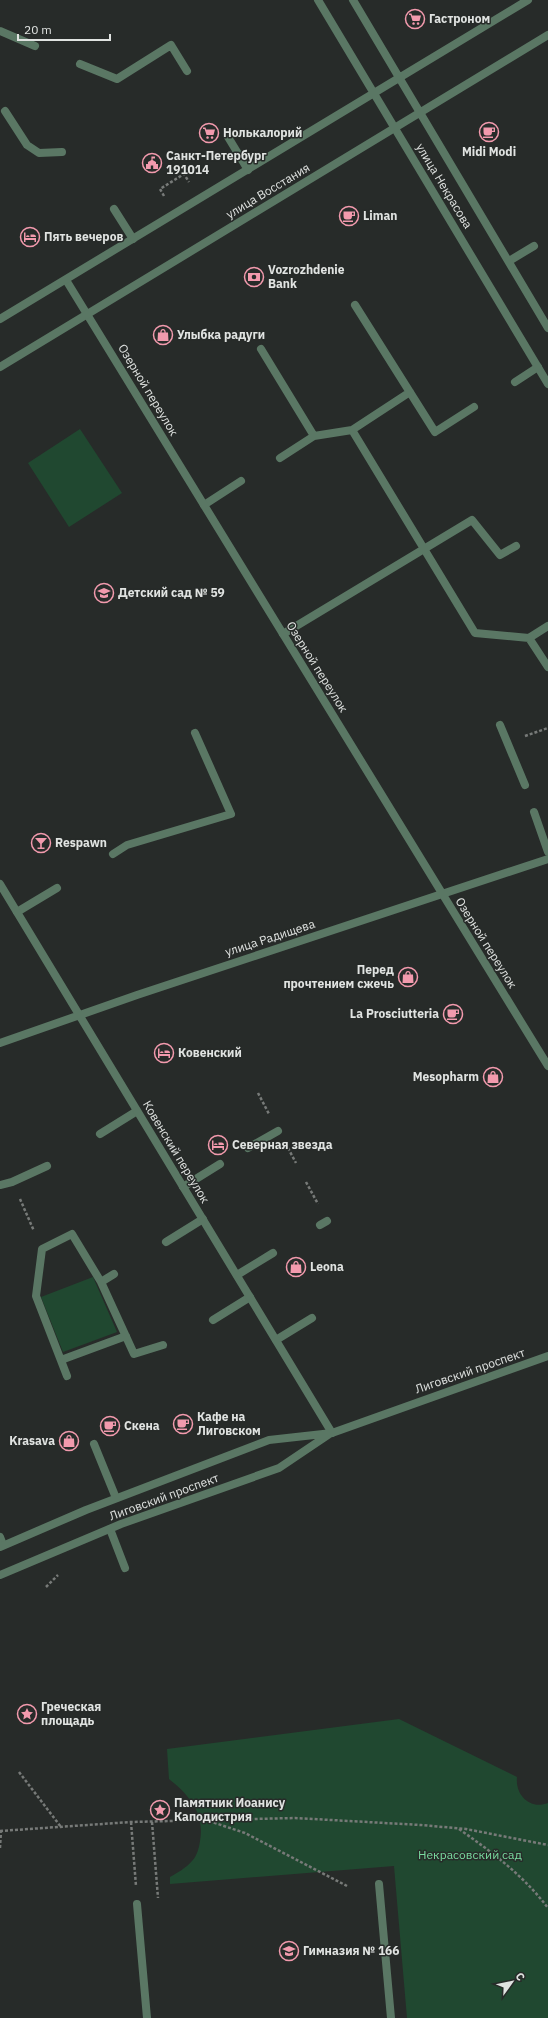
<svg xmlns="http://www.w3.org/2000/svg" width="548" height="2018" viewBox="0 0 548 2018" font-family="'IBM Plex Sans',sans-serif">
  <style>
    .green { fill: #204830 }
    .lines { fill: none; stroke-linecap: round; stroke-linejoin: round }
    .path { stroke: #777a78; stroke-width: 2.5; stroke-dasharray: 3 2; stroke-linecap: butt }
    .service { stroke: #5a7764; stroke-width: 8 }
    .minor { stroke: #5a7764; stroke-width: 8 }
    .tertiary { stroke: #5a7764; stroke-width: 8 }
    .labels { text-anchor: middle; stroke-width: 3; stroke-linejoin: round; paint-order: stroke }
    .poi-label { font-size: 12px; font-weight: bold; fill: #e0e3e1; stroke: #272b29; text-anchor: start }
    .street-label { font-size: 12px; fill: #e0e3e1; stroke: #272b29 }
    .park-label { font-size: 12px; fill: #79dca0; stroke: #272b29 }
  </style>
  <rect width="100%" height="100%" fill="#272b29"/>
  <!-- green -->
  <path class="green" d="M80,429L122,493L69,527L28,463Z
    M93,1277L117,1332L63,1352L41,1297Z
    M399,1719L517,1777C515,1795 530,1810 548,1803V2018H407L394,1866L170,1884V1877C177,1873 186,1868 192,1861C197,1856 199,1848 200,1841C205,1813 189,1795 169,1779L167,1749Z"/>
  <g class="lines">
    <!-- path -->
    <path class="path" d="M164,196L160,189L184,174L189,182
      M525,736L548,728
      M258,1093L269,1114
      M288,1148L296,1163
      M306,1182L318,1204
      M20,1199L34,1231
      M46,1587L58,1575
      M19,1772L61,1827
      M209,1821L245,1833L347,1886
      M131,1822L136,1886
      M152,1822L158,1898
      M459,1829C493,1853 523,1875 548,1908
      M0,1831L131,1822L295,1818L421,1825L466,1829L548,1845
      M0,1848L1,1831"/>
    <!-- service -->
    <path class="service" d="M0,31L35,46
      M80,64L117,79L171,45L187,71
      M5,111L27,145L39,153L62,152
      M228,137L248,170
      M114,209L133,239
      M509,261L534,246
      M355,305L435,432L474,407
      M261,349L314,436L352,430L410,392
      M515,382L538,367
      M352,430L475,633L529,638L548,667
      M280,458L314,436
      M204,505L241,481
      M283,634L472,520L500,555L516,546
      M529,638L548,626
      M500,725L525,785
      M534,812L548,852
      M113,854L127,845L231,814L195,733
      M17,912L57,888
      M100,1134L137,1111
      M248,1148L278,1131
      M0,1185L12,1182L47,1166
      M183,1187L220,1164
      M320,1225L327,1221
      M166,1242L203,1219
      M237,1275L273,1253
      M101,1282L114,1274
      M213,1320L250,1297
      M276,1340L312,1318
      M61,1360L126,1336
      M67,1376L36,1296L42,1249L72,1234L101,1282L134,1354L163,1345
      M94,1444L116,1498
      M110,1529L125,1568
      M0,1537L3,1545
      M379,1884L391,2018"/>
    <!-- minor -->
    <path class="minor" d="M66,280L548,1066
      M0,884L332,1433
      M0,1043L137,995L548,859
      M137,1904L147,2018"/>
    <!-- tertiary -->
    <path class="tertiary" d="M318,0L548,384
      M353,0L548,328
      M0,319L528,0
      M0,367L548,35
      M0,1547L86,1510L269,1440L332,1433L548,1356
      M0,1575L121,1524L279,1468L331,1433"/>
  </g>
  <!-- icons -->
  <defs>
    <symbol id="supermarket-ring" viewBox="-11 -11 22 22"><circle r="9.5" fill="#272b29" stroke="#f29aad" stroke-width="1.5"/><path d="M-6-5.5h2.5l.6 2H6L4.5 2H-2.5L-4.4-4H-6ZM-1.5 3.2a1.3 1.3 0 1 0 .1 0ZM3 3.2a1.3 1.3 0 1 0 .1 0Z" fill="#f29aad"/></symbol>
    <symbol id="cafe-ring" viewBox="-11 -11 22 22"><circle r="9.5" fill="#272b29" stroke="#f29aad" stroke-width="1.5"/><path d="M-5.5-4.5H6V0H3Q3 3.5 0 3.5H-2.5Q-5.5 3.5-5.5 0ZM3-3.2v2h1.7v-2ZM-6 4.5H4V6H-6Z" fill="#f29aad"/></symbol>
    <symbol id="civic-ring" viewBox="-11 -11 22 22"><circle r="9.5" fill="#272b29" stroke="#f29aad" stroke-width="1.5"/><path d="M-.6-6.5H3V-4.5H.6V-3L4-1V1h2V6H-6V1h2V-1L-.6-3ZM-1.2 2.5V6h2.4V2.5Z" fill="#f29aad"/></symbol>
    <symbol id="hotel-ring" viewBox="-11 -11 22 22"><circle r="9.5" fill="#272b29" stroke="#f29aad" stroke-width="1.5"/><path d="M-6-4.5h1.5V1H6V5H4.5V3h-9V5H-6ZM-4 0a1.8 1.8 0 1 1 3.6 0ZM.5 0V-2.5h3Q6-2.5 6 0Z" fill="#f29aad"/></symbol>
    <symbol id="bank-ring" viewBox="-11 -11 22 22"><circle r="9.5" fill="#272b29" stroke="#f29aad" stroke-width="1.5"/><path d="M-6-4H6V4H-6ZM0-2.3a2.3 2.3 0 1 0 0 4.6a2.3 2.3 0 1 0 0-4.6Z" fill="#f29aad"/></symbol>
    <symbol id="shop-ring" viewBox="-11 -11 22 22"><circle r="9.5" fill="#272b29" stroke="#f29aad" stroke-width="1.5"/><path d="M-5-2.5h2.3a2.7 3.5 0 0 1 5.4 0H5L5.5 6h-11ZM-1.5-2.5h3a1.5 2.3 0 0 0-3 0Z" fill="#f29aad"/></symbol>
    <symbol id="school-ring" viewBox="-11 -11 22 22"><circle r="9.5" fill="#272b29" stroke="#f29aad" stroke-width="1.5"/><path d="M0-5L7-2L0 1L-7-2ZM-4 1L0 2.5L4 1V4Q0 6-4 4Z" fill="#f29aad"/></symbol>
    <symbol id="bar-ring" viewBox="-11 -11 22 22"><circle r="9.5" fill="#272b29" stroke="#f29aad" stroke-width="1.5"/><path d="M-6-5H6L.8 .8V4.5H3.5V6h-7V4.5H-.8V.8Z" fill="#f29aad"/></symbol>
    <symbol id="sight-ring" viewBox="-11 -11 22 22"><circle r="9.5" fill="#272b29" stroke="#f29aad" stroke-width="1.5"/><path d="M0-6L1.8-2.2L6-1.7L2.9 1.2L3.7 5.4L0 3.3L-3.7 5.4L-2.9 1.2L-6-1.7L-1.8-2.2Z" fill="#f29aad"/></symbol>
  </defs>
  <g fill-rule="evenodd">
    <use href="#supermarket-ring" x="404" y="8" width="22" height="22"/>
    <use href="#cafe-ring" x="478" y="121" width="22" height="22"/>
    <use href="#supermarket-ring" x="198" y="122" width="22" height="22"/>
    <use href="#civic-ring" x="141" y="152" width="22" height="22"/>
    <use href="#cafe-ring" x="338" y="205" width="22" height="22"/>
    <use href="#hotel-ring" x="19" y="226" width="22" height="22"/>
    <use href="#bank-ring" x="243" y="266" width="22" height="22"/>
    <use href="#shop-ring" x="152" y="324" width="22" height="22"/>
    <use href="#school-ring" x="93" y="582" width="22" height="22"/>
    <use href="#bar-ring" x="30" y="832" width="22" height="22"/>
    <use href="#shop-ring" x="397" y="966" width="22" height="22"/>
    <use href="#cafe-ring" x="442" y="1003" width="22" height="22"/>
    <use href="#hotel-ring" x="153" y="1042" width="22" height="22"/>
    <use href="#shop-ring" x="482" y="1066" width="22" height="22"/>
    <use href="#hotel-ring" x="207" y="1134" width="22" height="22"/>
    <use href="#shop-ring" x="285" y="1256" width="22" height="22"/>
    <use href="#cafe-ring" x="172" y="1413" width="22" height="22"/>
    <use href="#cafe-ring" x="99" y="1415" width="22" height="22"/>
    <use href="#shop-ring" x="58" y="1430" width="22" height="22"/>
    <use href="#sight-ring" x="16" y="1703" width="22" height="22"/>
    <use href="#sight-ring" x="149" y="1799" width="22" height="22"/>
    <use href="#school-ring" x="278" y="1940" width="22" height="22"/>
  </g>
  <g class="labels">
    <!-- poi labels -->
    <g class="poi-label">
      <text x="429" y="23">Гастроном</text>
      <text x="223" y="137">Нолькалорий</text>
      <text x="489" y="156" text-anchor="middle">Midi Modi</text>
      <text x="166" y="160">Санкт-Петербург<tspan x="166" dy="14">191014</tspan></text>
      <text x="363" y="220">Liman</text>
      <text x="44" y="241">Пять вечеров</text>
      <text x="268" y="274">Vozrozhdenie<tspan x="268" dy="14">Bank</tspan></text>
      <text x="177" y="339">Улыбка радуги</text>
      <text x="118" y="597">Детский сад № 59</text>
      <text x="55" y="847">Respawn</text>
      <text x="394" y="974" text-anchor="end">Перед<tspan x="394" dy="14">прочтением сжечь</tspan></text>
      <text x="439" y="1018" text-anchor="end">La Prosciutteria</text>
      <text x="178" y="1057">Ковенский</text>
      <text x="479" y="1081" text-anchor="end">Mesopharm</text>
      <text x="232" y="1149">Северная звезда</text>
      <text x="310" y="1271">Leona</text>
      <text x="197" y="1421">Кафе на<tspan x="197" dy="14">Лиговском</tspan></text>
      <text x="124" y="1430">Скена</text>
      <text x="55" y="1445" text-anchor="end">Krasava</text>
      <text x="41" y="1711">Греческая<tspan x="41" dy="14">площадь</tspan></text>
      <text x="174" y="1807">Памятник Иоанису<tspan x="174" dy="14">Каподистрия</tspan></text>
      <text x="303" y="1955">Гимназия № 166</text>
    </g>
    <!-- street labels -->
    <g class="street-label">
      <text transform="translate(444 186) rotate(59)" y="4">улица Некрасова</text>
      <text transform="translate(268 191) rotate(-31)" y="4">улица Восстания</text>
      <text transform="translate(148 390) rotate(59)" y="4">Озерной переулок</text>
      <text transform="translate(317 667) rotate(58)" y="4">Озерной переулок</text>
      <text transform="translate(270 938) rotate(-18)" y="4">улица Радищева</text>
      <text transform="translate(486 943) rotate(58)" y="4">Озерной переулок</text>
      <text transform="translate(176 1152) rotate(59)" y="4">Ковенский переулок</text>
      <text transform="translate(470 1371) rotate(-19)" y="4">Лиговский проспект</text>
      <text transform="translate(164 1497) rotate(-20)" y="4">Лиговский проспект</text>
    </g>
    <!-- park labels -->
    <g class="park-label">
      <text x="470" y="1859">Некрасовский сад</text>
    </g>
  </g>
  <!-- north arrow -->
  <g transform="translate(512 1982) rotate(57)" stroke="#272b29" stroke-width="3" paint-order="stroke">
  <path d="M0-3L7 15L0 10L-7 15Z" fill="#e0e3e1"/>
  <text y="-6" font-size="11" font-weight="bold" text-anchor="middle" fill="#e0e3e1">С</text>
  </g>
  <!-- scale -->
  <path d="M18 34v6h92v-6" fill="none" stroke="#e0e3e1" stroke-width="2"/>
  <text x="24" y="34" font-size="12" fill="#e0e3e1" stroke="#272b29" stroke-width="3" paint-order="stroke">20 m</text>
</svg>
